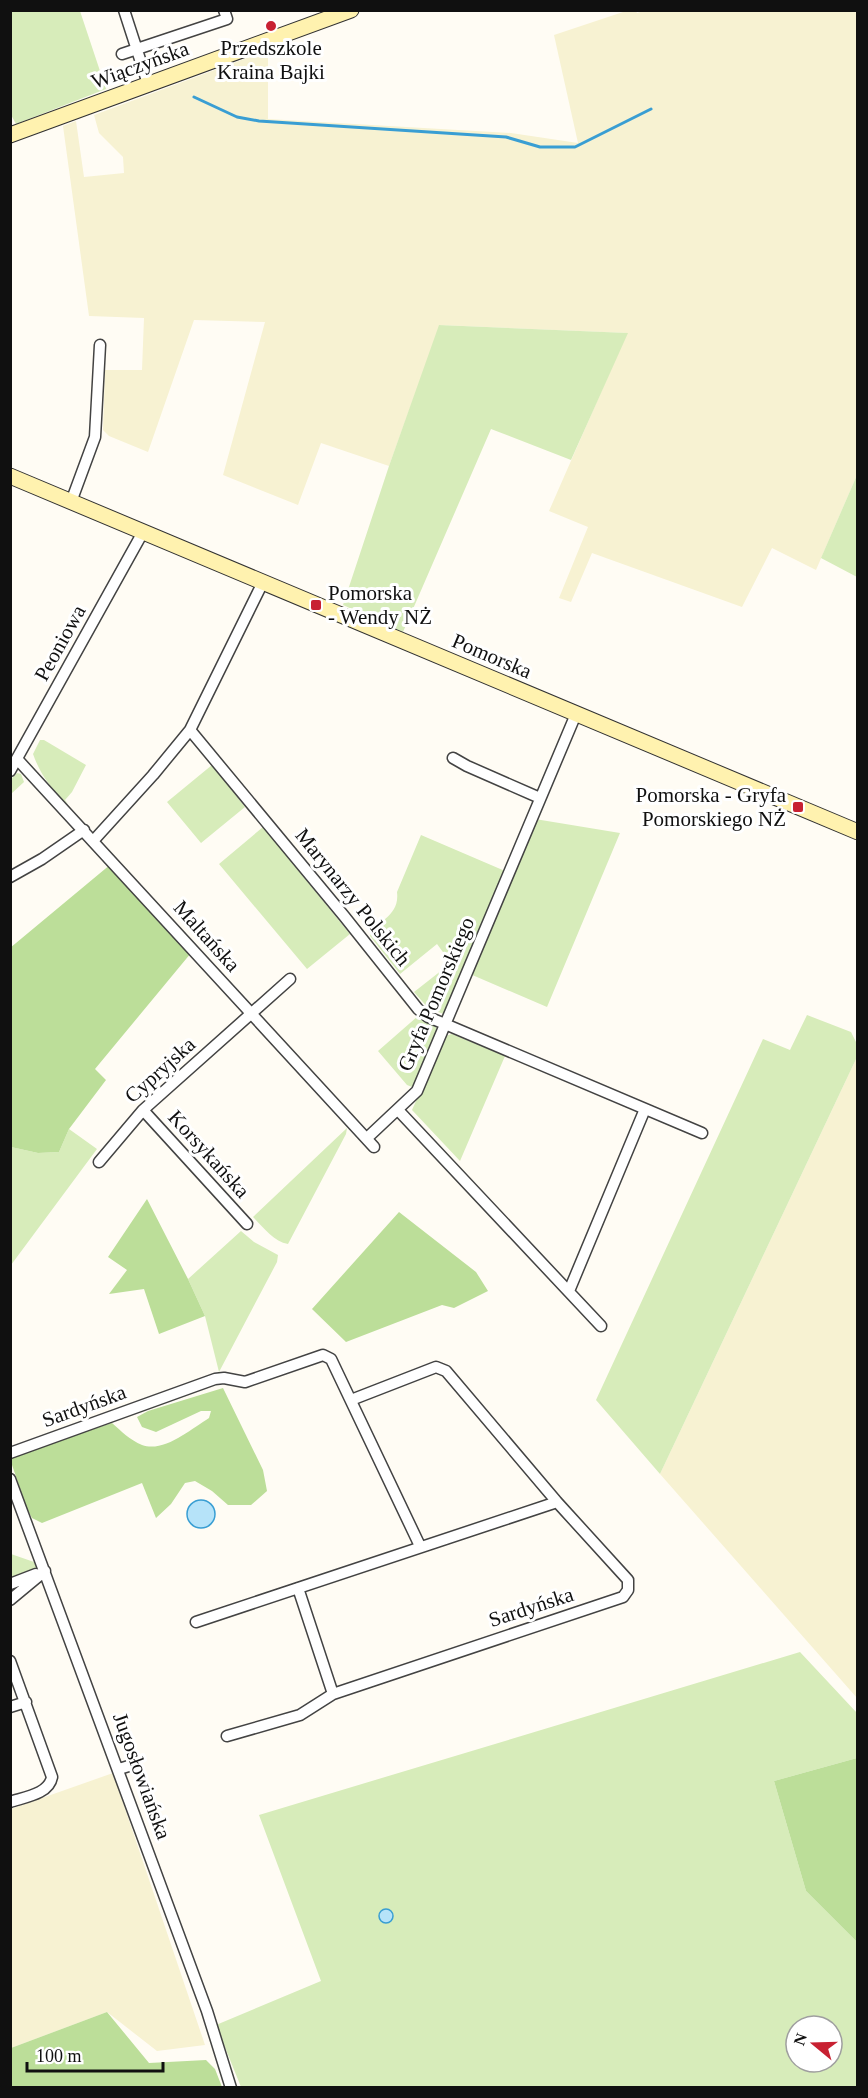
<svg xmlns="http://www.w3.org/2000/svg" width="868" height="2098" viewBox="0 0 868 2098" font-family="Georgia,serif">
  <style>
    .farmland { fill: #f7f2d2 }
    .green { fill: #d7ecba; fill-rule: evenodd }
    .forest { fill: #bcde99 }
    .water { fill: #b6e3f9; stroke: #399ed3; stroke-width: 1.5 }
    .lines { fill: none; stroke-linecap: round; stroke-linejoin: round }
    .stream { stroke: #399ed3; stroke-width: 3 }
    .street-casing { stroke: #434343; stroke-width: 13 }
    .secondary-casing { stroke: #323232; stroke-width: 17 }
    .street { stroke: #fff; stroke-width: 10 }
    .secondary { stroke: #fff2af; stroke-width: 15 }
    .poi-dot { fill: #c82132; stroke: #fff; stroke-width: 2 }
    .labels { text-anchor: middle; stroke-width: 6; stroke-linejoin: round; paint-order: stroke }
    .poi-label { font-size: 21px; fill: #101010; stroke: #fff }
    .street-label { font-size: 21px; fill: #101010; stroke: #fff }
  </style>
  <rect width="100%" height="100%" fill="#fffcf4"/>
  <!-- farmland -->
  <path class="farmland" d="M646,10L857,11V475L816,570L772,548L742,607L592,553L571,602L559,598L588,527L549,511L627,333L440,325L389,466L321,443L298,505L223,475L265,322L194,320L148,452L109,436L103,430L105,370H142L144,318L89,316L63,126L76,121L84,177L124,173L123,157L99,133L94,115L268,50V119L511,133L578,143L554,35L626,11H636L637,13Z
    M857,1057V1698L660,1474Z
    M113,1773L205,2045L157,2051L107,2012L11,2048V1809Z"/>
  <!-- green -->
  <path class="green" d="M10,11H80L106,89L16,124L10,113Z
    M439,325L628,333L571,460L491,429L403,632L343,605L389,466Z
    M857,475L858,577H857L821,558Z
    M40,740H44L86,765L72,792L65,800L68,804C52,791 40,774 33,754Z
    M212,765L245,807L201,843L167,802Z
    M17,773L21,774L24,782L11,794V779Z
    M535,819L620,833L547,1007L470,974Z
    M263,827L350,934L307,969L219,864Z
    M421,835L505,871L444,1014L429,1009L414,992L451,963L437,944L400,974L370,936C376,920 400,917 397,892Z
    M807,1015L851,1032L857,1044V1057L660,1474L596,1400L763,1039L790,1050Z
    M418,1016L435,1025L437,1030L416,1081L412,1087L407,1085L378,1051Z
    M452,1034L505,1056L460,1161L412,1110L445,1036Z
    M347,1128L346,1134L288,1244C274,1242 263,1227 253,1217Z
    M69,1129L97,1149L11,1265V1147L38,1153L59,1152Z
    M241,1231L254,1242L278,1255L277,1262L219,1372L205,1316L188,1279Z
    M11,1554L34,1562L37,1569L11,1579Z
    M800,1652L857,1713V1758L774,1781L806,1891L857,1942V2087H241L216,2025L321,1981L259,1815ZM796,2026H832V2062H796Z"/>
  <!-- forest -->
  <path class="forest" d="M111,864L191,953L95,1069L106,1080L69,1129L59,1152L38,1153L11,1147L10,948Z
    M147,1199L188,1279L205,1316L159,1334L144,1289L109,1294L127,1270L108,1257Z
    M399,1212L476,1272L488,1291L454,1308L442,1305L346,1342L312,1309Z
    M223,1388L263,1470L267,1491L251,1505H228L212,1491L195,1481L185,1483L171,1504L156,1518L142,1483L42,1523L32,1518L27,1509L11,1462L12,1456L112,1423C121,1431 130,1440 142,1445C164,1453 191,1429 209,1418L211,1411H201L156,1432L142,1427L137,1417L148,1411Z
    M857,1758H858L857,1942L806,1891L774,1781Z
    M107,2012L149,2063L206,2060L215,2069L222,2087H11V2048Z"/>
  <!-- water -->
  <path class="water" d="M187 1514a14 14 0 1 1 28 0a14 14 0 1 1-28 0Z
    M379 1916a7 7 0 1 1 14 0a7 7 0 1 1-14 0Z"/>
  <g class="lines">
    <!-- stream -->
    <path class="stream" d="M194,97L237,117L259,121L506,137L540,147H575L651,109"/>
    <defs>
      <path id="street" d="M124,10L148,84
        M122,54L227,19L224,10
        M71,502L95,437L100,345
        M190,730L344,916L418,1009L428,1017L445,1024L702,1133
        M453,758L467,766L540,798
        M18,760L374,1147
        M10,771L143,532
        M94,840L153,775L190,730L263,582
        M10,877L42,859L84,830
        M143,1110L247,1224
        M398,1110L601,1326
        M367,1138L417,1091L576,714
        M99,1162L143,1110L290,979
        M569,1291L645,1109
        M10,1453L215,1379L224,1378L245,1382L323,1355L331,1359L420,1546
        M10,1479L207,2011L231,2088
        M10,1584L36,1574
        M298,1588L333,1694
        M10,1600L45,1571
        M196,1622L557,1502
        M10,1661L52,1777C49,1794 25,1797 10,1802
        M10,1707L26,1702
        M227,1736L300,1715L333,1694L623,1597L628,1590V1580L557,1502L446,1371L436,1367L351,1400
        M119,1769L132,1765"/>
      <path id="secondary" d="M10,135L351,10
        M10,476L858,832"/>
    </defs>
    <!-- street casing -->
    <use href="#street" class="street-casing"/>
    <!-- secondary casing -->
    <use href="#secondary" class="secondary-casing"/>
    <!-- street -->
    <use href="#street" class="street"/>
    <!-- secondary -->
    <use href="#secondary" class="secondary"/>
  </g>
  <!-- markers -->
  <g class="poi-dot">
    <circle cx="271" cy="26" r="6"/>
    <rect x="310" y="599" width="12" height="12" rx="3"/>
    <rect x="792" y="801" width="12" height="12" rx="3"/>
  </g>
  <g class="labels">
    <!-- poi labels -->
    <g class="poi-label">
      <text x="271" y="55">Przedszkole<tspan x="271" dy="24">Kraina Bajki</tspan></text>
      <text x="328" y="600" text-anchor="start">Pomorska<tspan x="328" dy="24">- Wendy NŻ</tspan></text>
      <text x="786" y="802" text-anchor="end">Pomorska - Gryfa<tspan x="786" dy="24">Pomorskiego NŻ</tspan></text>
    </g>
    <!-- street labels -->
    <g class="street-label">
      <text transform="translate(140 65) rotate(-20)" y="7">Wiączyńska</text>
      <text transform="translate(60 643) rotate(-61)" y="7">Peoniowa</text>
      <text transform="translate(492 656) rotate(23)" y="7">Pomorska</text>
      <text transform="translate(353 897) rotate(51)" y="7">Marynarzy Polskich</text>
      <text transform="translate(207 936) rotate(48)" y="7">Maltańska</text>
      <text transform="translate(436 994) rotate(-67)" y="7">Gryfa Pomorskiego</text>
      <text transform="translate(160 1070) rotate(-42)" y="7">Cypryjska</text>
      <text transform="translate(209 1154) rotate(48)" y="7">Korsykańska</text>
      <text transform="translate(84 1406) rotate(-20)" y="7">Sardyńska</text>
      <text transform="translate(531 1607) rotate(-18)" y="7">Sardyńska</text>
      <text transform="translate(142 1776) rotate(70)" y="7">Jugosłowiańska</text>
    </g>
  </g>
  <!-- border -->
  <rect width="868" height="2098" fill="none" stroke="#101010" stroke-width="24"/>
  <!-- north arrow -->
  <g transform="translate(814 2044) rotate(289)"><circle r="28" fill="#ffffff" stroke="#9f9f9f" stroke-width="1.5"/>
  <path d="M0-4.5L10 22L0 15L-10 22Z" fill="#c82132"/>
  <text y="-9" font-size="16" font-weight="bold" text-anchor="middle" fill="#101010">N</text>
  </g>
  <!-- scale -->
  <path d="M27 2062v9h136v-9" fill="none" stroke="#101010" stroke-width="3"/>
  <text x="36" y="2062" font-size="18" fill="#101010" stroke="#ffffff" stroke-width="4.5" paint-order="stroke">100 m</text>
</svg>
